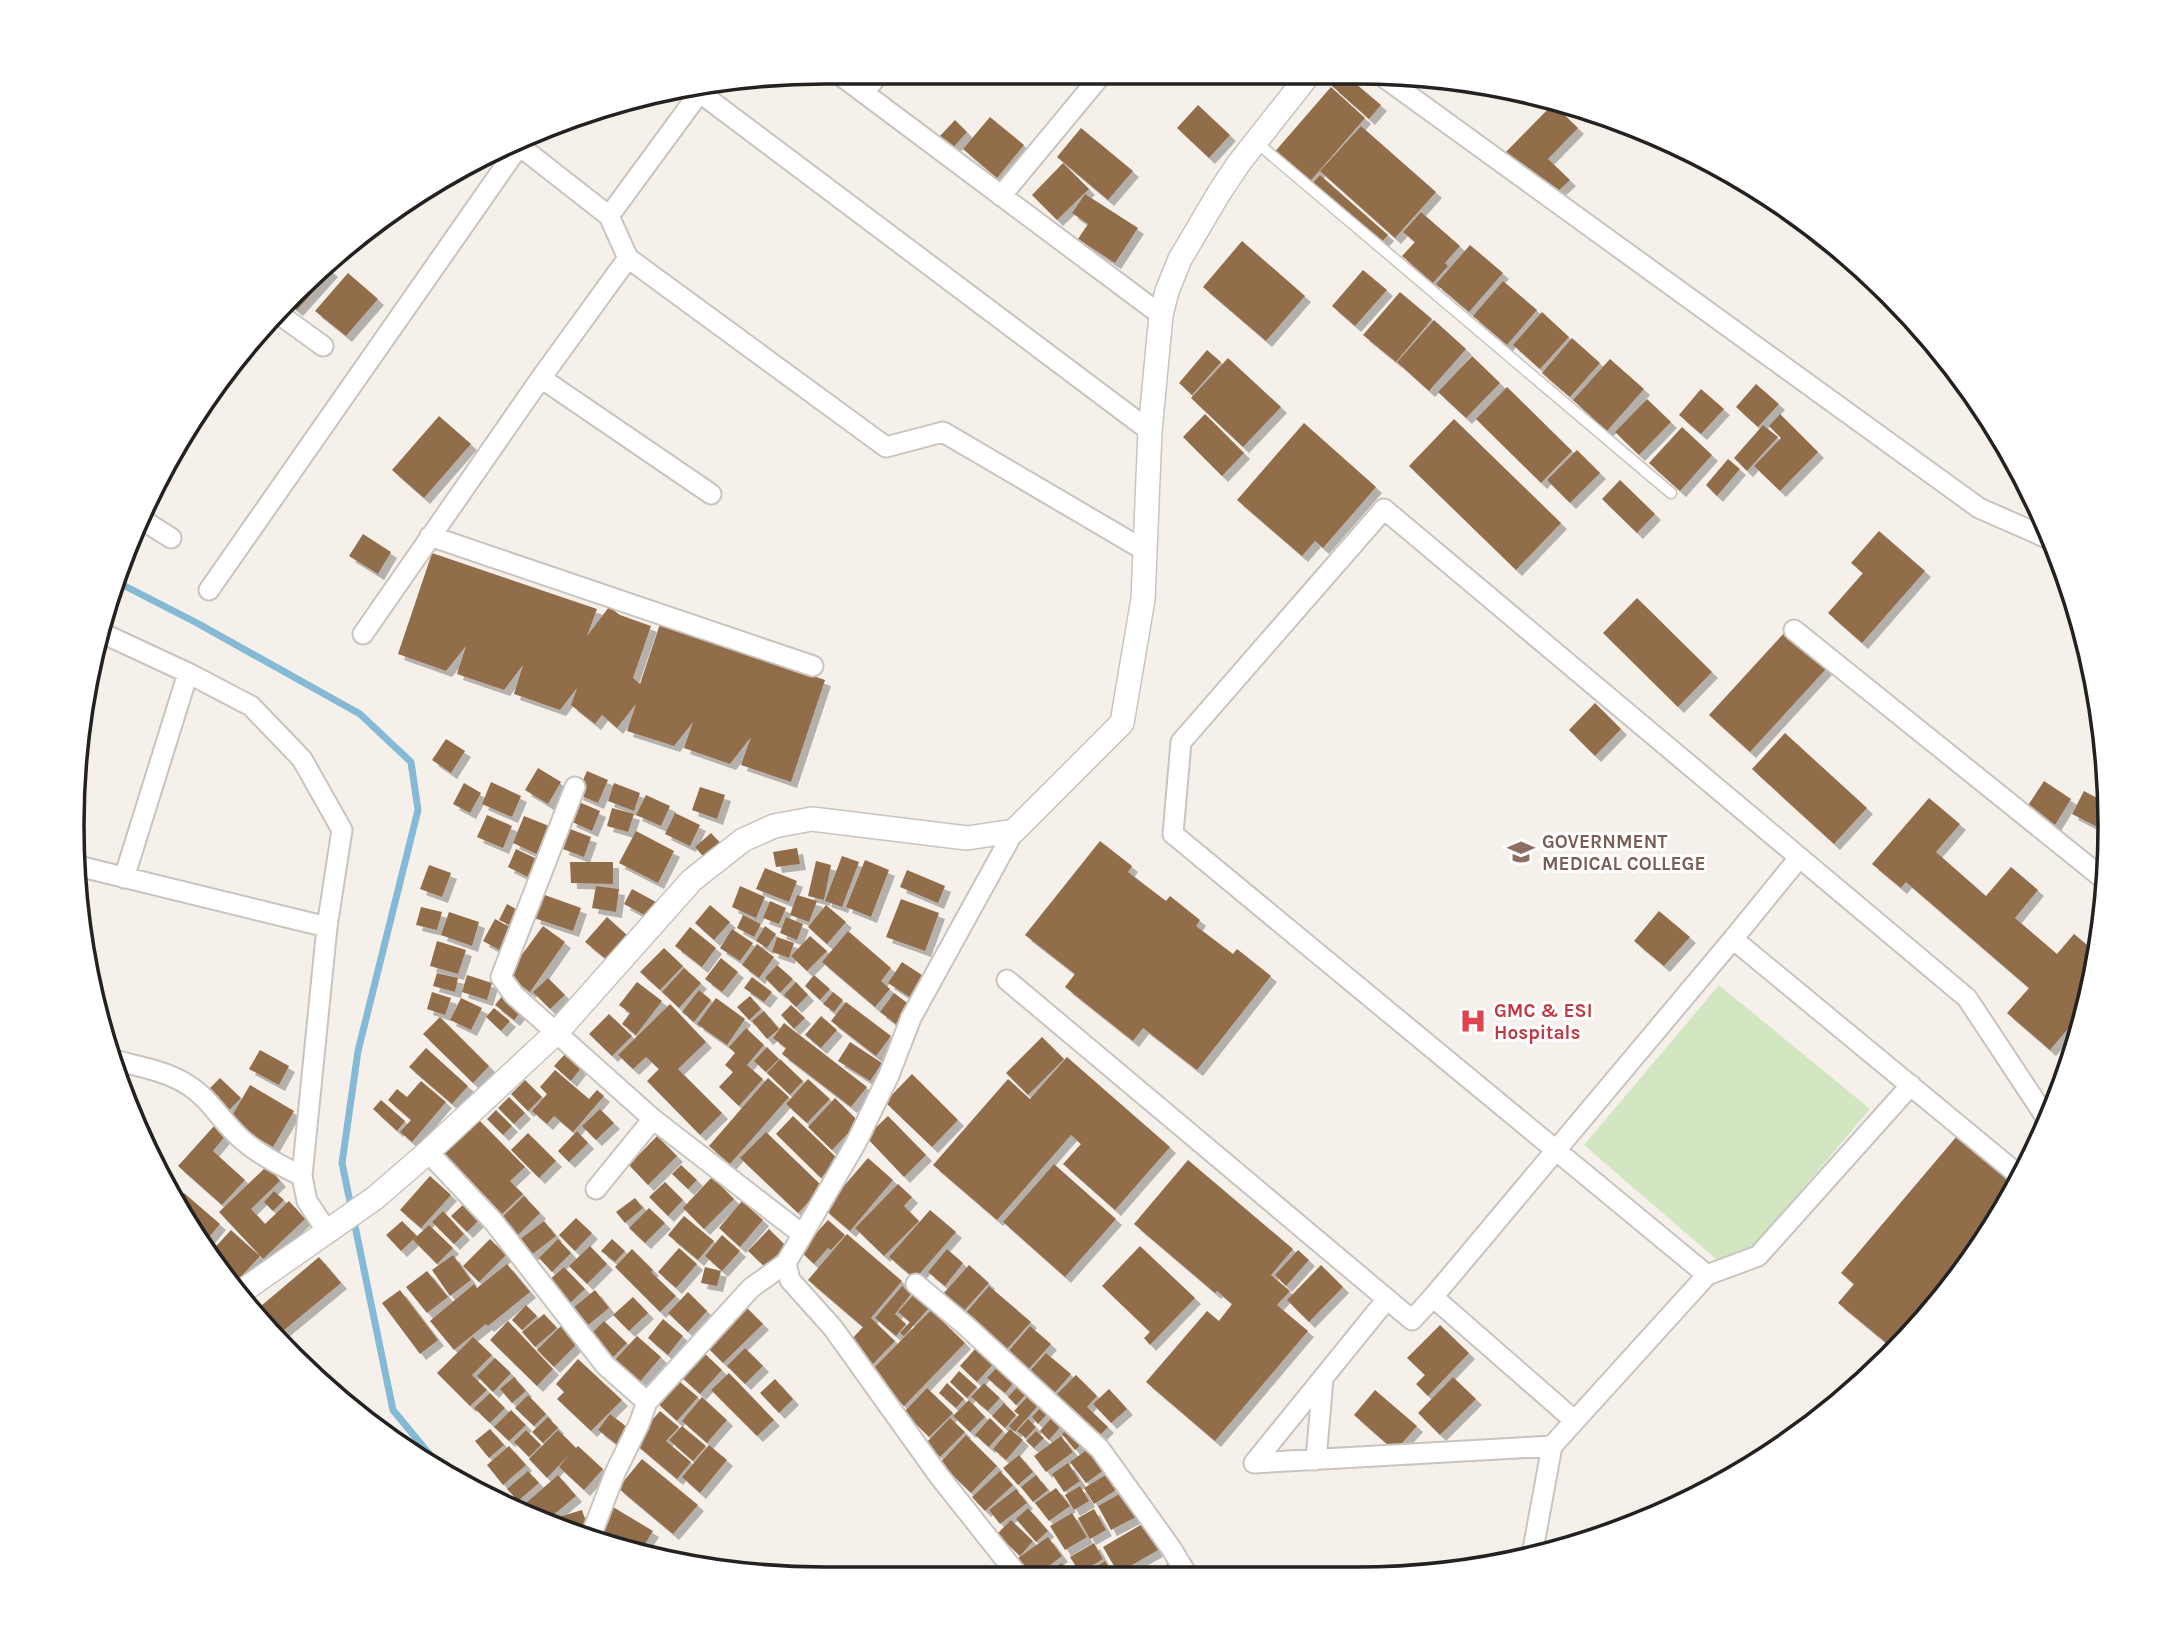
<svg xmlns="http://www.w3.org/2000/svg" width="2182" height="1651" viewBox="0 0 2182 1651" font-family="Karla,sans-serif">
  <style>
    .green { fill: #d3e6c2 }
    .lines { fill: none; stroke-linecap: round; stroke-linejoin: round }
    .stream { stroke: #85bad7; stroke-width: 7 }
    .building { fill: #926d49; filter: url(#shadow) }
    .service-casing { stroke: #c9c4bf; stroke-width: 13 }
    .minor-casing { stroke: #c9c4bf; stroke-width: 23 }
    .tertiary-casing { stroke: #c9c4bf; stroke-width: 26 }
    .service { stroke: #fff; stroke-width: 10 }
    .minor { stroke: #fff; stroke-width: 19 }
    .tertiary { stroke: #fff; stroke-width: 23 }
    .labels { text-anchor: middle; stroke-width: 6; stroke-linejoin: round; paint-order: stroke }
    .education-label { font-size: 19px; font-weight: bold; fill: #785e54; stroke: #fff; text-anchor: start }
    .health-label { font-size: 19px; font-weight: bold; fill: #be3a42; stroke: #fff; text-anchor: start }
    .rim { fill: none; stroke: #242220; stroke-width: 3.5 }
  </style>
  <defs>
    <filter id="shadow"><feDropShadow dx="6" dy="6" stdDeviation="0" flood-color="#0004"/></filter>
  </defs>
  <rect width="100%" height="100%" fill="#f6f0eb"/>
  <!-- green -->
  <path class="green" d="M1719,985L1870,1109L1732,1273L1584,1145Z"/>
  <g class="lines">
    <!-- stream -->
    <path class="stream" d="M119,583L197,623L360,714L411,762L418,810L358,1051L342,1163L393,1410L449,1478"/>
  </g>
  <!-- building -->
  <path class="building" d="M1343,73L1381,105L1369,119L1332,86Z
    M1331,87L1365,118L1307,185L1272,155Z
    M1553,104L1578,128L1548,159L1570,180L1552,197L1502,156Z
    M1198,105L1230,135L1209,158L1177,128Z
    M990,117L1024,145L997,178L963,149Z
    M955,120L967,132L951,150L938,138Z
    M1361,126L1436,192L1395,238L1320,171Z
    M1081,128L1133,171L1108,200L1057,157Z
    M1063,163L1089,189L1057,220L1032,195Z
    M1320,175L1388,235L1379,245L1310,186Z
    M1085,194L1138,228L1115,263L1078,239L1088,224L1072,213Z
    M1421,212L1460,246L1445,263L1448,266L1433,283L1402,256L1415,242L1403,232Z
    M1242,241L1305,296L1266,341L1203,287Z
    M1470,245L1503,273L1469,312L1436,284Z
    M326,266L332,271L297,310L287,302Z
    M1363,270L1387,290L1355,326L1332,306Z
    M348,273L378,299L346,336L315,311Z
    M1503,281L1537,310L1507,345L1473,316Z
    M1400,292L1432,319L1396,362L1363,335Z
    M1542,312L1569,337L1540,369L1513,345Z
    M1434,320L1466,349L1429,391L1397,362Z
    M1572,338L1600,363L1570,397L1542,373Z
    M1207,350L1221,362L1192,395L1179,383Z
    M1472,356L1500,383L1466,418L1438,392Z
    M1228,358L1281,407L1243,447L1191,398Z
    M1610,359L1644,389L1607,431L1573,400Z
    M1756,384L1779,404L1758,427L1736,407Z
    M1507,387L1572,451L1541,483L1476,419Z
    M1701,389L1724,409L1701,434L1679,415Z
    M1647,399L1671,422L1639,455L1615,432Z
    M1205,414L1244,453L1222,476L1183,437Z
    M1780,414L1818,452L1780,491L1754,466L1781,438L1769,426Z
    M439,416L471,444L424,498L392,470Z
    M1454,419L1561,523L1516,570L1409,466Z
    M1304,423L1376,487L1323,548L1315,541L1302,556L1237,500Z
    M1763,425L1778,437L1747,471L1734,458Z
    M1682,427L1712,455L1680,491L1649,463Z
    M1577,450L1600,473L1570,503L1547,480Z
    M1728,459L1740,469L1717,496L1706,485Z
    M1620,480L1655,514L1637,533L1602,499Z
    M1879,531L1925,571L1862,643L1828,613L1863,573L1851,563Z
    M363,534L391,552L378,574L349,556Z
    M432,553L597,609L587,636L609,607L620,615L651,626L633,678L640,684L660,624L825,680L791,782L741,765L751,737L730,764L684,748L693,722L674,746L627,731L636,704L617,728L602,715L595,724L571,705L577,688L560,710L514,694L523,665L504,690L457,674L466,646L446,671L398,654Z
    M1637,598L1712,672L1678,707L1603,633Z
    M1785,632L1826,669L1750,752L1709,715Z
    M1595,703L1621,729L1595,756L1569,730Z
    M1785,733L1867,808L1834,844L1752,769Z
    M446,739L465,751L451,773L432,760Z
    M538,768L561,782L548,804L525,790Z
    M587,771L608,780L598,803L577,794Z
    M2044,781L2071,799L2055,825L2027,807Z
    M491,782L521,796L512,817L482,804Z
    M464,783L481,793L470,813L453,804Z
    M614,783L640,793L634,811L608,801Z
    M700,787L725,795L717,819L692,810Z
    M2084,791L2108,804L2109,833L2072,814Z
    M646,795L670,806L661,826L636,815Z
    M1929,798L1960,824L1936,852L1986,896L2011,867L2038,890L2015,918L2057,954L2074,934L2098,954L2096,972L2084,1010L2050,1050L2007,1013L2029,988L1906,882L1901,888L1872,864Z
    M579,802L600,811L592,831L570,821Z
    M612,808L634,814L628,832L607,826Z
    M675,813L700,825L690,846L665,834Z
    M487,815L512,826L503,848L477,837Z
    M524,816L554,828L541,856L513,843Z
    M570,829L591,837L584,857L563,849Z
    M636,831L674,851L658,883L619,863Z
    M711,833L724,847L708,862L695,847Z
    M1100,841L1132,866L1128,872L1166,901L1170,896L1200,920L1196,926L1233,954L1237,949L1271,976L1197,1070L1143,1028L1133,1041L1065,987L1075,974L1025,935Z
    M797,848L800,864L776,867L773,852Z
    M516,849L537,859L528,877L508,867Z
    M842,856L859,862L842,907L825,901Z
    M865,860L889,870L871,917L846,907Z
    M816,861L831,865L824,900L808,896Z
    M570,862H613V884L571,883Z
    M429,865L451,873L442,897L420,889Z
    M765,868L797,881L789,902L756,889Z
    M907,870L945,886L938,903L900,887Z
    M596,886L619,889L616,912L592,908Z
    M740,886L765,897L756,918L732,907Z
    M632,889L656,902L648,917L624,904Z
    M542,894L581,908L573,931L534,918Z
    M797,895L817,901L809,922L790,915Z
    M901,899L939,913L925,951L886,937Z
    M770,901L786,908L779,924L763,918Z
    M507,904L523,913L516,928L499,920Z
    M710,905L730,922L714,940L695,923Z
    M826,905L846,922L827,944L808,927Z
    M421,907L442,912L437,930L416,925Z
    M1659,911L1690,937L1664,966L1634,941Z
    M449,912L479,922L472,946L441,935Z
    M743,915L761,924L754,937L737,928Z
    M607,917L627,935L606,959L585,942Z
    M786,917L803,924L797,940L780,933Z
    M495,919L515,930L503,952L483,941Z
    M543,926L565,942L530,992L507,975Z
    M765,926L776,934L767,948L756,941Z
    M690,927L716,948L702,967L675,946Z
    M732,929L753,943L740,961L720,948Z
    M848,931L891,968L881,981L890,989L875,1007L822,962Z
    M810,936L827,951L807,971L791,956Z
    M777,937L794,943L789,958L772,952Z
    M437,941L466,950L458,974L430,966Z
    M757,944L774,957L759,978L742,965Z
    M664,948L683,966L660,990L640,972Z
    M721,958L738,972L722,992L705,979Z
    M902,962L925,977L911,998L888,983Z
    M777,965L793,979L780,993L765,978Z
    M684,968L701,983L679,1008L662,992Z
    M437,973L458,978L455,992L433,986Z
    M467,975L492,983L487,1000L462,992Z
    M814,975L830,989L820,1000L805,986Z
    M752,977L772,992L764,1002L744,988Z
    M548,978L565,995L550,1009L533,992Z
    M637,982L662,1001L636,1035L622,1024L630,1013L619,1005Z
    M796,982L808,995L796,1007L784,995Z
    M699,990L711,1000L694,1022L682,1012Z
    M432,992L451,998L445,1015L427,1009Z
    M833,992L843,1000L834,1012L823,1004Z
    M894,993L910,1005L896,1024L880,1012Z
    M503,995L522,1010L514,1020L495,1005Z
    M750,996L761,1009L749,1020L737,1007Z
    M461,998L482,1008L471,1030L450,1020Z
    M716,998L745,1019L727,1045L697,1024Z
    M846,1002L891,1036L876,1056L831,1021Z
    M670,1004L706,1042L678,1069L722,1113L700,1135L647,1081L659,1069L646,1057L633,1069L618,1055Z
    M791,1005L805,1018L794,1029L781,1015Z
    M494,1008L510,1021L501,1031L486,1017Z
    M764,1011L779,1029L767,1039L752,1021Z
    M609,1014L632,1036L612,1056L589,1034Z
    M821,1016L837,1030L821,1048L805,1035Z
    M440,1017L489,1066L473,1083L423,1034Z
    M784,1023L867,1087L851,1107L782,1054L786,1048L773,1038Z
    M746,1028L764,1045L747,1065L763,1079L739,1106L719,1087L733,1072L725,1065L735,1053L729,1047Z
    M1042,1037L1064,1059L1028,1095L1006,1073Z
    M850,1042L882,1063L870,1081L838,1061Z
    M767,1047L779,1059L766,1072L754,1061Z
    M426,1048L468,1086L452,1104L409,1067Z
    M260,1050L289,1066L279,1085L249,1069Z
    M565,1054L581,1068L571,1081L554,1066Z
    M1067,1057L1170,1147L1115,1210L1063,1164L1081,1144L1071,1135L997,1220L933,1165L1008,1079L1030,1099Z
    M780,1059L803,1081L790,1095L767,1073Z
    M555,1070L589,1099L597,1090L604,1096L573,1132L554,1116L547,1124L532,1111L547,1094L540,1087Z
    M912,1074L958,1120L932,1147L885,1102Z
    M220,1078L241,1098L226,1113L205,1093Z
    M768,1078L789,1097L730,1164L709,1146Z
    M808,1079L830,1099L807,1123L786,1104Z
    M525,1080L542,1097L528,1111L511,1094Z
    M421,1081L446,1102L412,1142L400,1132L411,1120L388,1100L397,1089L407,1097Z
    M250,1085L294,1111L273,1147L229,1121Z
    M509,1097L525,1113L514,1124L498,1108Z
    M835,1098L859,1122L832,1150L808,1127Z
    M381,1100L405,1121L397,1131L373,1109Z
    M600,1109L614,1123L596,1140L582,1126Z
    M496,1110L512,1126L503,1135L487,1119Z
    M793,1116L838,1159L821,1178L776,1134Z
    M888,1116L926,1155L904,1177L866,1137Z
    M478,1119L525,1167L510,1181L523,1194L500,1216L440,1155Z
    M215,1125L226,1135L213,1151L245,1180L222,1205L178,1166Z
    M577,1131L588,1143L569,1162L558,1151Z
    M766,1132L823,1187L798,1213L740,1158Z
    M528,1133L556,1161L539,1178L511,1150Z
    M657,1136L677,1156L648,1185L629,1165Z
    M1957,1136L2015,1185L1983,1244L1896,1351L1838,1303L1854,1284L1841,1273Z
    M868,1158L893,1180L850,1231L824,1209Z
    M1188,1160L1293,1249L1271,1275L1290,1291L1277,1305L1308,1331L1215,1441L1146,1382L1207,1311L1219,1321L1232,1304L1217,1291L1215,1293L1134,1224Z
    M1054,1164L1116,1219L1065,1277L1003,1222Z
    M681,1165L697,1180L688,1189L672,1174Z
    M267,1166L280,1181L251,1209L265,1224L289,1201L305,1219L263,1259L219,1212Z
    M430,1176L451,1195L421,1228L400,1210Z
    M712,1177L734,1199L704,1229L683,1208Z
    M665,1182L683,1200L668,1216L649,1197Z
    M898,1184L912,1197L904,1206L919,1221L884,1256L855,1228Z
    M274,1191L284,1200L273,1211L264,1202Z
    M184,1193L220,1224L201,1247L177,1200Z
    M524,1196L540,1213L514,1239L497,1222Z
    M635,1198L643,1208L625,1223L616,1212Z
    M467,1201L482,1217L467,1232L451,1216Z
    M742,1201L763,1220L740,1247L719,1228Z
    M649,1208L665,1223L645,1243L629,1228Z
    M930,1210L956,1232L915,1279L889,1257Z
    M443,1211L464,1234L454,1244L432,1222Z
    M684,1216L714,1241L698,1260L668,1235Z
    M576,1218L592,1233L575,1251L559,1235Z
    M828,1220L845,1235L831,1250L828,1248L814,1264L800,1251Z
    M402,1221L417,1236L401,1251L386,1235Z
    M544,1221L556,1236L530,1256L518,1241Z
    M429,1225L453,1248L437,1264L413,1240Z
    M769,1229L786,1246L765,1267L748,1251Z
    M231,1230L260,1256L237,1281L224,1269L222,1271L208,1255Z
    M847,1234L902,1281L871,1318L895,1341L872,1365L849,1342L863,1327L808,1280Z
    M722,1235L740,1251L722,1271L705,1256Z
    M490,1239L506,1255L479,1282L463,1266Z
    M558,1239L571,1253L552,1272L539,1258Z
    M612,1239L625,1251L615,1262L601,1251Z
    M590,1246L607,1264L587,1284L569,1266Z
    M1140,1246L1195,1298L1150,1345L1144,1338L1150,1332L1102,1286Z
    M679,1248L697,1264L676,1288L658,1272Z
    M632,1249L653,1270L651,1272L676,1296L660,1312L615,1267Z
    M947,1249L963,1263L945,1286L928,1272Z
    M1298,1250L1309,1260L1286,1286L1275,1275Z
    M453,1255L471,1280L450,1296L432,1270Z
    M319,1257L341,1283L283,1331L261,1306Z
    M507,1264L530,1292L488,1326L486,1324L454,1350L430,1321L474,1284L477,1288Z
    M969,1265L989,1283L962,1313L942,1295Z
    M1321,1265L1343,1287L1309,1322L1287,1300Z
    M564,1267L585,1289L568,1305L547,1282Z
    M705,1267L721,1271L717,1286L701,1283Z
    M427,1271L448,1297L427,1313L406,1287Z
    M902,1286L911,1294L895,1314L906,1324L896,1336L875,1318Z
    M989,1286L1031,1322L1005,1351L964,1315Z
    M400,1290L438,1340L420,1354L382,1303Z
    M595,1290L609,1308L587,1326L573,1308Z
    M688,1292L707,1311L688,1332L668,1313Z
    M914,1294L929,1308L904,1336L900,1333L910,1322L898,1312Z
    M633,1297L648,1313L629,1331L613,1315Z
    M526,1305L537,1316L522,1330L512,1320Z
    M744,1305L763,1324L723,1363L704,1344Z
    M931,1310L965,1343L904,1406L870,1372Z
    M544,1314L557,1328L535,1347L522,1332Z
    M663,1319L683,1336L668,1355L648,1338Z
    M508,1321L553,1369L537,1386L490,1340Z
    M604,1321L627,1343L610,1360L587,1338Z
    M562,1325L579,1342L554,1367L537,1350Z
    M1440,1325L1469,1353L1428,1396L1416,1384L1425,1375L1407,1358Z
    M1030,1326L1051,1344L1027,1371L1007,1353Z
    M637,1336L661,1357L637,1385L612,1363Z
    M473,1337L492,1355L472,1375L487,1390L470,1406L437,1373Z
    M699,1348L722,1370L700,1394L677,1373Z
    M745,1348L763,1366L745,1384L727,1366Z
    M976,1348L993,1364L977,1382L960,1366Z
    M1046,1353L1071,1374L1052,1396L1027,1374Z
    M495,1358L511,1373L493,1392L477,1376Z
    M578,1359L622,1400L591,1431L557,1399L564,1392L556,1384Z
    M999,1365L1016,1380L1005,1393L987,1378Z
    M959,1371L977,1387L967,1398L950,1382Z
    M729,1373L774,1420L757,1436L711,1390Z
    M1076,1375L1097,1396L1087,1407L1108,1427L1096,1439L1053,1398Z
    M514,1377L526,1391L512,1403L500,1389Z
    M674,1377L698,1397L677,1421L654,1400Z
    M1453,1377L1476,1399L1440,1435L1418,1413Z
    M775,1379L793,1399L779,1413L760,1393Z
    M947,1383L964,1399L956,1408L939,1393Z
    M984,1383L1000,1398L988,1411L971,1397Z
    M1021,1383L1029,1391L1016,1405L1008,1397Z
    M927,1388L953,1413L929,1437L904,1412Z
    M1109,1389L1127,1409L1111,1423L1093,1404Z
    M1375,1390L1417,1426L1395,1451L1354,1415Z
    M490,1393L505,1408L490,1423L474,1408Z
    M1031,1393L1041,1402L1015,1432L1009,1426L1019,1415L1014,1411Z
    M528,1395L546,1414L534,1426L515,1408Z
    M702,1397L727,1420L707,1443L682,1421Z
    M969,1400L985,1417L970,1432L953,1416Z
    M1004,1403L1016,1415L1005,1428L992,1416Z
    M1044,1404L1051,1410L1038,1424L1032,1417Z
    M511,1410L526,1425L509,1441L494,1427Z
    M660,1411L679,1427L666,1441L691,1462L677,1479L633,1442Z
    M610,1414L631,1430L619,1446L598,1430Z
    M1054,1415L1063,1424L1049,1440L1040,1431Z
    M548,1417L558,1428L543,1443L532,1432Z
    M950,1418L965,1432L940,1457L926,1443Z
    M990,1418L1003,1431L989,1447L975,1435Z
    M1028,1419L1036,1427L1026,1438L1017,1431Z
    M682,1426L706,1446L693,1461L669,1440Z
    M1071,1426L1085,1441L1075,1450L1062,1434Z
    M490,1429L504,1445L489,1458L475,1441Z
    M1010,1429L1023,1440L1006,1460L993,1449Z
    M526,1430L541,1445L529,1457L514,1442Z
    M558,1430L576,1448L578,1446L603,1469L584,1490L559,1467L568,1456L547,1478L529,1459Z
    M1036,1431L1044,1438L1034,1448L1026,1441Z
    M966,1435L997,1466L971,1493L940,1463Z
    M1061,1436L1073,1452L1046,1472L1034,1456Z
    M709,1445L727,1460L700,1493L682,1477Z
    M509,1446L526,1465L503,1485L487,1465Z
    M1092,1446L1108,1467L1086,1483L1070,1462Z
    M1019,1455L1033,1472L1018,1485L1003,1468Z
    M642,1459L698,1505L673,1534L618,1488Z
    M1068,1463L1080,1481L1064,1492L1052,1474Z
    M528,1471L539,1483L518,1501L507,1489Z
    M1000,1471L1013,1485L985,1511L972,1497Z
    M1109,1473L1119,1488L1094,1504L1084,1488Z
    M558,1475L576,1496L545,1522L518,1510Z
    M1036,1475L1048,1490L1033,1502L1021,1487Z
    M1080,1486L1089,1501L1074,1510L1065,1495Z
    M1056,1488L1070,1506L1049,1521L1035,1503Z
    M1016,1489L1027,1503L1000,1524L989,1510Z
    M1123,1492L1136,1517L1111,1530L1098,1506Z
    M613,1507L653,1531L640,1552L622,1548L597,1534Z
    M1028,1508L1048,1531L1036,1542L1016,1519Z
    M1094,1509L1106,1530L1090,1539L1078,1518Z
    M582,1510L589,1531L575,1536L554,1526L552,1519Z
    M1072,1513L1087,1537L1065,1550L1050,1526Z
    M1011,1520L1033,1541L1020,1556L997,1534Z
    M1144,1523L1160,1549L1118,1573L1103,1547Z
    M1576,1534L1593,1541L1571,1546Z
    M1048,1537L1062,1556L1040,1573H1029L1018,1558Z
    M1094,1543L1103,1559L1080,1573L1070,1557Z
    M1105,1561L1113,1573H1087Z
    M1062,1563L1068,1573H1044Z
    M1168,1564L1173,1573H1153Z"/>
  <g class="lines">
    <defs>
      <path id="service" d="M1256,142L1671,493"/>
      <path id="minor" d="M836,72L1161,315
        M1378,73L1979,508L2054,541
        M695,89L1150,431
        M864,93L880,72
        M517,144L609,216L628,258L886,447L943,432L1144,550
        M1001,196L1103,73
        M609,216L700,92
        M276,312L323,346
        M541,378L711,494
        M141,519L171,538
        M430,536L813,666
        M209,590L519,146
        M1794,630L2105,880
        M102,633L188,673L251,706L302,759L342,830L327,927L302,1176L307,1201L328,1233
        M363,634L541,378L628,258
        M575,787L501,977L514,995L653,1119L802,1234
        M1014,831L911,1018L889,1075L856,1143L786,1263L790,1280L833,1328L939,1476L1016,1573
        M74,865L327,927
        M124,878L188,673
        M1733,939L1799,858
        M1007,980L1412,1320L1433,1297L1733,939L2020,1176
        M110,1059C135,1066 165,1070 188,1085C211,1099 224,1126 246,1143C263,1157 283,1167 302,1176
        M428,1152L493,1221L605,1365L647,1402L639,1424L615,1473L589,1541
        M596,1189L653,1119
        M1707,1275L1758,1256L1911,1085
        M916,1284L966,1326L1100,1449L1171,1548L1186,1573
        M1433,1297L1575,1421
        M647,1402L751,1288L786,1263
        M1316,1460L1323,1379
        M1254,1463L1552,1446
        M1254,1463L1387,1299
        M1532,1555L1552,1446L1707,1275L1173,834L1181,742L1384,509L1967,998L2049,1122"/>
      <path id="tertiary" d="M241,1292L375,1198L428,1152L557,1032L692,880L743,840L774,826L812,819L967,838L1014,831L1122,723L1143,599L1150,431L1161,315L1167,291L1180,259L1219,193L1239,163L1310,73"/>
    </defs>
    <!-- service casing -->
    <use href="#service" class="service-casing"/>
    <!-- minor casing -->
    <use href="#minor" class="minor-casing"/>
    <!-- tertiary casing -->
    <use href="#tertiary" class="tertiary-casing"/>
    <!-- service -->
    <use href="#service" class="service"/>
    <!-- minor -->
    <use href="#minor" class="minor"/>
    <!-- tertiary -->
    <use href="#tertiary" class="tertiary"/>
  </g>
  <!-- icons -->
  <defs>
    <symbol id="university-bare" viewBox="-9 -9 18 18"><path d="M0-5L7-2L0 1L-7-2ZM-4 1L0 2.5L4 1V4Q0 6-4 4Z" fill="#8d6e63" stroke="#fff" stroke-width="2.5" paint-order="stroke"/></symbol>
    <symbol id="hospital-bare" viewBox="-9 -9 18 18"><path d="M-5-5h3v3.5h4V-5h3V5h-3V1.5h-4V5h-3Z" fill="#e0444e" stroke="#fff" stroke-width="2.5" paint-order="stroke"/></symbol>
  </defs>
  <g fill-rule="evenodd">
    <use href="#university-bare" x="1502" y="833" width="38" height="38"/>
    <use href="#hospital-bare" x="1454" y="1002" width="38" height="38"/>
  </g>
  <g class="labels">
    <!-- education labels -->
    <g class="education-label">
      <text x="1542" y="848">GOVERNMENT<tspan x="1542" dy="22">MEDICAL COLLEGE</tspan></text>
    </g>
    <!-- health labels -->
    <g class="health-label">
      <text x="1494" y="1017">GMC &amp; ESI<tspan x="1494" dy="22">Hospitals</tspan></text>
    </g>
  </g>
  <!-- crop -->
  <path d="M0 0H2182V1651H0ZM825 84H1357A741 741 0 0 1 2098 825V826A741 741 0 0 1 1357 1567H825A741 741 0 0 1 84 826V825A741 741 0 0 1 825 84Z" fill="#fff" fill-rule="evenodd"/>
  <path class="rim" d="M825 84H1357A741 741 0 0 1 2098 825V826A741 741 0 0 1 1357 1567H825A741 741 0 0 1 84 826V825A741 741 0 0 1 825 84Z"/>
</svg>
